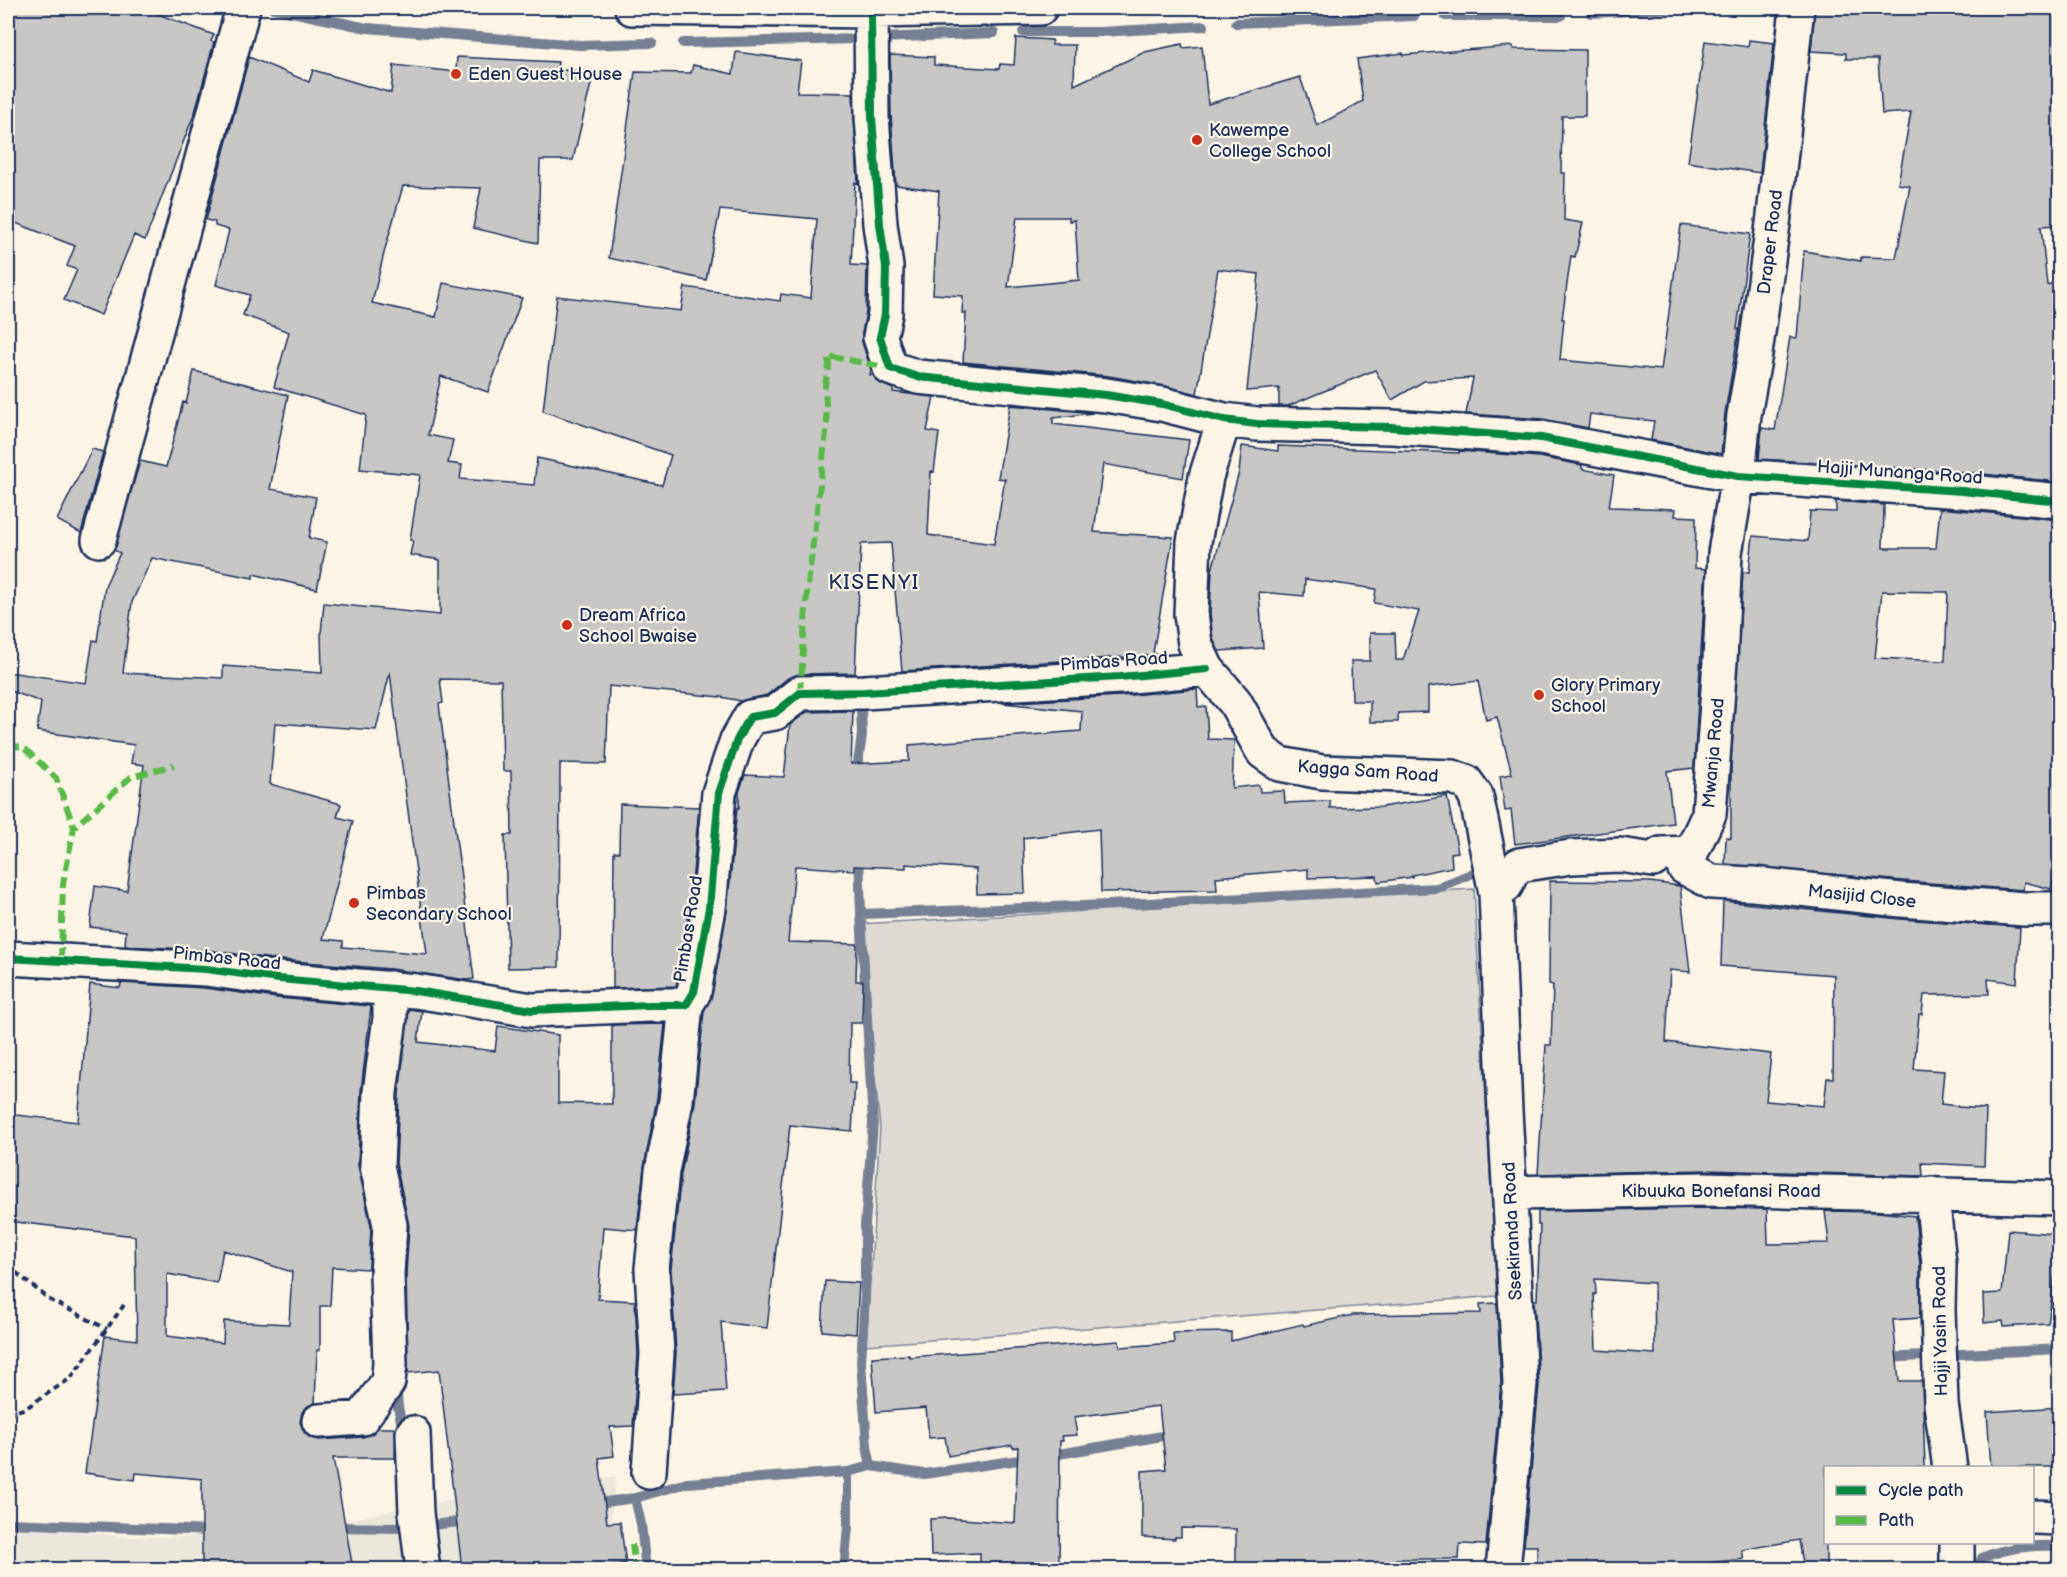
<svg xmlns="http://www.w3.org/2000/svg" width="2067" height="1577" viewBox="0 0 2067 1577" font-family="'Balsamiq Sans',sans-serif">
  <style>
    .built { fill: #ece7dc }
    .green { fill: #dfdbd4; stroke: #7d8599; stroke-width: 1.5 }
    .lines { fill: none; stroke-linecap: round; stroke-linejoin: round }
    .stream { stroke: #767f94; stroke-width: 10 }
    .building { fill: #c8c7c6; stroke: #1b2f5e; stroke-width: 1.5; fill-rule: evenodd }
    .street-casing { stroke: #1b2f5e; stroke-width: 38 }
    .path { stroke: #1b2f5e; stroke-width: 4; stroke-dasharray: 6 4.5; stroke-linecap: butt }
    .street { stroke: #fcf5e5; stroke-width: 33 }
    .quiet { stroke: #58b947; stroke-width: 6; stroke-dasharray: 12 6; stroke-linecap: butt }
    .cycleway-casing { stroke: #fcf5e5; stroke-width: 11 }
    .cycleway { stroke: #00873e; stroke-width: 8 }
    .poi-dot { fill: #c8321e; stroke: #fcf5e5; stroke-width: 2 }
    .labels { text-anchor: middle; stroke-width: 4.5; stroke-linejoin: round; paint-order: stroke }
    .poi-label { font-size: 18px; fill: #1b2f5e; stroke: #fcf5e5; text-anchor: start }
    .street-label { font-size: 18px; fill: #1b2f5e; stroke: #fcf5e5 }
    .quarter-label { font-size: 21px; letter-spacing: 1.5px; fill: #1b2f5e; stroke: #fcf5e5 }
  </style>
  <rect width="100%" height="100%" fill="#fcf5e5"/>
  <filter id="ink" filterUnits="userSpaceOnUse"><feTurbulence type="fractalNoise" baseFrequency=".0167" numOctaves="2"/><feDisplacementMap in="SourceGraphic" scale="12" xChannelSelector="R" yChannelSelector="G"/><feConvolveMatrix kernelMatrix="1 2 1 2 8 2 1 2 1" color-interpolation-filters="sRGB"/></filter>
  <g filter="url(#ink)">
    <!-- built -->
    <path class="built" d="M616,1476L611,1516L615,1569H8V1525L132,1537L286,1535L410,1506L494,1495Z"/>
    <!-- green -->
    <path class="green" d="M1474,889L1497,1296L866,1345L880,1127L859,924Z"/>
    <g class="lines">
      <!-- stream -->
      <path class="stream" d="M273,8L367,28L580,45L652,43
        M1591,13L1683,8
        M1445,16H1561
        M1236,23L1414,16
        M1023,32H1100L1204,26
        M683,43L858,39L994,33
        M856,777L862,735L861,708L867,696
        M859,853L861,914
        M1884,1358L2060,1349
        M396,1383L398,1407L404,1435
        M1047,1456L1174,1434
        M871,1466L867,1446L861,1362L865,1297V1225L873,1123L861,914L1108,905L1437,888L1473,873L1487,869
        M635,1498L641,1524L646,1570
        M591,1504L635,1498L687,1483L848,1472L871,1466L924,1474L1032,1458
        M8,1523L214,1531
        M331,1527L404,1528L468,1521
        M844,1570L848,1526V1472
        M1977,1570L1982,1558C2007,1547 2032,1545 2060,1546"/>
    </g>
    <!-- building -->
    <path class="building" d="M8,8H142L214,35L211,41L214,42L195,112L145,240L134,235L101,315L64,300L77,270L67,266L75,246L8,220Z
      M1815,8H2060L2058,225L2041,226L2047,285L2054,283L2060,306V482L1963,472L1759,459L1762,428L1775,430L1790,337L1797,338L1804,251L1861,261V257L1896,258L1910,186L1898,184L1911,112L1882,114L1878,59H1846V53L1811,51Z
      M1016,38L1052,40V45H1075L1074,85L1145,52L1182,44L1183,48L1202,46L1208,104L1300,77L1317,126L1363,101L1357,59L1403,53V55L1513,46V49L1585,50V116H1562L1561,173H1565L1564,220L1583,223L1575,257L1571,256L1562,319H1564L1560,360L1661,370L1681,225L1750,234L1737,329H1739L1725,413L1721,454L1651,440L1654,421L1590,414L1588,428L1543,419L1466,414L1473,378L1424,381L1392,400L1375,370L1288,406H1279V388L1247,391L1259,274L1218,269L1197,394L1165,386L1109,376L963,362L966,313H962L963,296L933,294L939,191L896,185L891,116L890,55L934,57V65L999,69L1000,64L1014,65ZM1017,217H1069V221L1075,220L1079,280L1008,287Z
      M1749,40L1774,43L1760,173L1688,162L1705,41L1748,47Z
      M736,52L801,61L797,92L853,93L858,183L855,182L851,265L867,266L866,312L862,333V342L871,370L870,375H873L877,382L893,389V392L934,397L927,431L939,433L934,472L931,471L928,535L994,544L1005,479L998,478L1010,405L1093,413L1053,418V424L1189,440L1183,478L1103,464L1094,532L1173,537L1153,653L1159,655L902,671L891,543L861,544L855,673L799,674L788,678L767,695L741,701L721,697L609,686L606,764L560,763L559,967L508,968L505,835H512L511,771H503L501,680L440,679L443,703L439,704L474,979L467,980L391,969L281,960L207,950L125,946L126,931L90,927L95,886L127,891L144,765L131,763L134,745L37,731L41,702L8,690V672L86,683L93,640L97,641L105,586L120,553L114,550L140,461L166,467L183,402L186,403L194,371L288,395L270,489L316,497L309,538L327,542L317,589L253,574V578L152,558L132,602L123,673L223,678V666L322,673L321,633L324,603L440,615V560L410,555L413,541L410,540L420,475L360,469L366,415L274,387L289,332L243,315L250,295L216,285L229,230L215,226V222L206,220L249,57L309,82L313,70L391,93L394,65L456,72L457,57L558,62L557,70L594,71L573,160H540L538,243L473,228L481,188L403,186L385,249L372,303L436,317L443,283L522,298L488,392L441,376L428,435L453,440L448,463L462,465L460,479L534,485L537,458L662,485L671,455L543,411L557,296L681,311L685,287L780,301L781,294L811,298L817,219L720,210L706,280L609,258L635,72L691,73L693,65L733,74ZM390,672L396,721L427,954L343,947V941L323,939L353,821L337,817L341,804L270,784L275,723L376,730Z
      M1242,446L1278,451V446L1459,453V451L1539,457L1582,465V469L1614,475L1609,507L1676,509L1675,516L1696,517L1695,568L1706,569L1694,768L1667,771L1673,823L1515,844L1511,810L1505,811L1500,776L1512,774L1497,717L1486,720L1478,681L1428,687V712L1398,713V722H1370V701H1352L1351,661H1370V633H1395L1396,660H1403L1419,611L1374,603L1376,589L1305,579L1304,596L1259,592L1263,648L1219,651L1213,639L1210,613L1212,570L1239,472Z
      M92,449L103,452L81,533L57,520Z
      M1836,501L1884,505L1883,548H1936L1940,508L2060,520V851L2051,889L2024,882L2023,890L1903,881L1725,864L1726,837L1731,838V764L1743,572H1749L1753,536L1808,541L1810,511L1836,512ZM1882,591L1948,592L1945,661L1875,658Z
      M1197,689L1198,707L1206,706L1208,739L1234,740L1232,788L1259,785L1260,792L1284,791L1285,803L1330,801V808L1382,807L1447,796L1458,852L1451,853L1452,867L1412,875V877L1378,882L1377,876L1308,878V869L1216,877L1217,890L1101,892L1099,829L1023,838L1025,893L977,894L976,869L906,864V868L854,866V870L795,866L788,942L857,944L856,981H863L862,1023H850L849,1083H855L852,1131L790,1125L767,1328L721,1322L726,1391L673,1394L676,1353L671,1269L681,1174L695,1103L704,1011L712,995L727,911L737,808H739V792L745,775L784,777L790,725L807,712L853,711L851,764L909,761V745L1081,731L1082,711L1002,703L1121,696Z
      M620,804L699,807L690,906L676,986L613,988L614,852H619Z
      M1550,881L1650,882L1680,886L1690,972L1670,970L1666,1042L1771,1054L1766,1101L1824,1106L1827,1078H1833L1834,975L1721,966L1723,901L1900,919L2020,927L2017,983L1988,979L1989,994L1924,995L1922,1014H1919L1914,1069L1944,1071L1941,1104L1958,1106V1107L1986,1109L1984,1166L1922,1163L1923,1176L1705,1170L1538,1174L1546,1045H1551L1553,985L1549,984Z
      M121,983L204,988L277,998L371,1006L361,1091L358,1165L371,1226L369,1269L332,1267L330,1306H320V1350H317L315,1403L308,1406L302,1412L300,1422L304,1432L310,1438L320,1440L363,1437L372,1434L378,1428H396L395,1458H333L353,1569H202V1479L136,1473L135,1480L85,1473L105,1336L137,1340L135,1236L8,1221V1114L78,1122L90,984L120,988ZM223,1250L292,1272L289,1324L224,1321L223,1343L167,1336V1274L217,1283Z
      M409,1009L422,1011L418,1042L495,1051L498,1026L558,1035V1103L612,1104V1025L665,1024L657,1098L644,1167L637,1230L603,1227L598,1299L635,1301L638,1354L633,1426L610,1427L614,1456L599,1458L607,1523L620,1522L626,1563L581,1569H462L439,1370L408,1373L406,1274L409,1226L396,1164L399,1094Z
      M1705,1208L1767,1209L1768,1244L1829,1243L1825,1211L1878,1212L1915,1216L1920,1265V1318L1893,1320L1899,1381H1922L1925,1467H1826V1569H1804L1799,1540L1742,1550L1744,1559L1678,1566V1569H1537V1546H1524L1539,1385L1534,1300H1537L1540,1225H1538V1211ZM1595,1279L1654,1283L1655,1354L1596,1350L1594,1294H1596Z
      M2008,1230L2055,1234L2054,1259H2057L2048,1324L2004,1327L2003,1321L1984,1323L1983,1294L2002,1293Z
      M825,1281L859,1283L856,1334L822,1331Z
      M1497,1303L1501,1383L1486,1545L1460,1544L1459,1559H1396V1569H1236V1529L1181,1528V1537H1175V1539L1142,1537V1471L1166,1469L1159,1406L1074,1417L1077,1435L1062,1436L1063,1441H1060L1059,1569H1005V1564H980V1553L931,1555L930,1519L948,1518L1015,1523L1018,1447L1013,1448L1012,1445L948,1456L945,1437L929,1438L926,1408L876,1412L872,1357L909,1355V1357L1119,1341L1120,1347L1174,1343L1173,1333L1231,1332V1341L1303,1324L1304,1326L1353,1315L1481,1313L1480,1304Z
      M2060,1407V1467H1991L1987,1412Z"/>
    <g class="lines">
      <defs>
        <path id="street" d="M632,8L871,11L1040,8
          M871,11L872,117L880,224L886,267L885,314L880,337L890,368L918,377L1106,395L1162,404L1224,420L1257,424L1392,427L1541,438L1738,476L1962,491L2060,501
          M1224,420L1206,477L1194,542L1191,614L1195,644L1207,669L1235,702L1263,752L1280,764L1322,772L1452,777L1466,782L1476,796L1496,893L1505,1111L1520,1383L1503,1570
          M99,540L243,8
          M1691,853L1684,867L1711,882L1753,884L1901,900L2025,909H2060
          M1496,893L1506,885L1511,874L1519,865L1571,857L1594,856L1620,855L1653,860L1661,854L1691,853L1709,814L1720,661L1725,553L1738,476L1744,415L1755,354L1773,224L1797,8
          M8,958L206,969L279,979L416,991L532,1010L650,1005H686L694,992L709,908L719,793L737,740L750,717L775,713L800,693L864,692L1120,677L1207,669
          M1511,1193L1705,1189L2060,1198
          M1932,1194L1939,1264L1938,1309L1941,1404L1950,1468
          M319,1421L362,1418L388,1382L390,1364L387,1274L390,1225L377,1166L380,1092L390,1018V988
          M413,1433L416,1513L423,1570
          M649,1472L657,1354L652,1269L662,1171L676,1101L686,1005
          M2032,1517L2060,1518
          M1957,1570V1542"/>
      </defs>
      <!-- street casing -->
      <use href="#street" class="street-casing"/>
      <!-- path -->
      <path class="path" d="M8,1266L50,1300L107,1329
        M8,1414L26,1408L71,1378L124,1305"/>
      <!-- street -->
      <use href="#street" class="street"/>
      <!-- quiet -->
      <path class="quiet" d="M800,693L807,594L827,424L825,385L829,365L828,356L890,368
        M8,747L22,746L56,778L74,827
        M61,960L63,884L74,827L131,777L174,765
        M632,1544L635,1570"/>
      <defs>
        <path id="cycleway" d="M871,11L872,117L880,224L886,267L885,314L880,337L890,368L918,377L1106,395L1162,404L1224,420L1257,424L1392,427L1541,438L1738,476L1962,491L2060,501
          M8,958L206,969L279,979L416,991L532,1010L650,1005H686L694,992L709,908L719,793L737,740L750,717L775,713L800,693L864,692L1120,677L1207,669"/>
      </defs>
      <!-- cycleway casing -->
      <use href="#cycleway" class="cycleway-casing"/>
      <!-- cycleway -->
      <use href="#cycleway" class="cycleway"/>
    </g>
  </g>
  <!-- markers -->
  <g class="poi-dot">
    <circle cx="456" cy="74" r="6"/>
    <circle cx="1197" cy="140" r="6"/>
    <circle cx="567" cy="625" r="6"/>
    <circle cx="1539" cy="695" r="6"/>
    <circle cx="354" cy="903" r="6"/>
  </g>
  <g class="labels">
    <!-- poi labels -->
    <g class="poi-label">
      <text x="468" y="80">Eden Guest House</text>
      <text x="1209" y="136">Kawempe<tspan x="1209" dy="21">College School</tspan></text>
      <text x="579" y="621">Dream Africa<tspan x="579" dy="21">School Bwaise</tspan></text>
      <text x="1551" y="691">Glory Primary<tspan x="1551" dy="21">School</tspan></text>
      <text x="366" y="899">Pimbas<tspan x="366" dy="21">Secondary School</tspan></text>
    </g>
    <!-- street labels -->
    <g class="street-label">
      <text transform="translate(1770 242) rotate(-83)" y="6">Draper Road</text>
      <text transform="translate(1900 472) rotate(4)" y="6">Hajji Munanga Road</text>
      <text transform="translate(1114 661) rotate(-4)" y="6">Pimbas Road</text>
      <text transform="translate(1713 753) rotate(-85)" y="6">Mwanja Road</text>
      <text transform="translate(1368 771) rotate(4)" y="6">Kagga Sam Road</text>
      <text transform="translate(1862 896) rotate(6)" y="6">Masijid Close</text>
      <text transform="translate(688 929) rotate(-81)" y="6">Pimbas Road</text>
      <text transform="translate(227 958) rotate(6)" y="6">Pimbas Road</text>
      <text x="1721" y="1197">Kibuuka Bonefansi Road</text>
      <text transform="translate(1512 1231) rotate(-93)" y="6">Ssekiranda Road</text>
      <text transform="translate(1940 1331) rotate(-91)" y="6">Hajji Yasin Road</text>
    </g>
    <!-- quarter labels -->
    <g class="quarter-label">
      <text x="874" y="589">KISENYI</text>
    </g>
  </g>
  <!-- margin -->
  <rect width="2067" height="1577" fill="none" stroke="#fcf5e5" stroke-width="30"/>
  <rect x="15" y="15" width="2037" height="1547" fill="none" stroke="#1b2f5e" stroke-width="2" filter="url(#ink)"/>
  <!-- legend -->
  <rect x="1824" y="1466" width="210" height="78" fill="#fcf5e5" stroke="#a2a6af" stroke-width="1.5"/>
  <rect x="1836" y="1486" width="30" height="9" fill="#00873e" stroke="#a2a6af" stroke-width="1.5"/>
  <text x="1878" y="1496" font-size="18" fill="#1b2f5e">Cycle path</text>
  <rect x="1836" y="1516" width="30" height="9" fill="#58b947" stroke="#a2a6af" stroke-width="1.5"/>
  <text x="1878" y="1526" font-size="18" fill="#1b2f5e">Path</text>
</svg>
